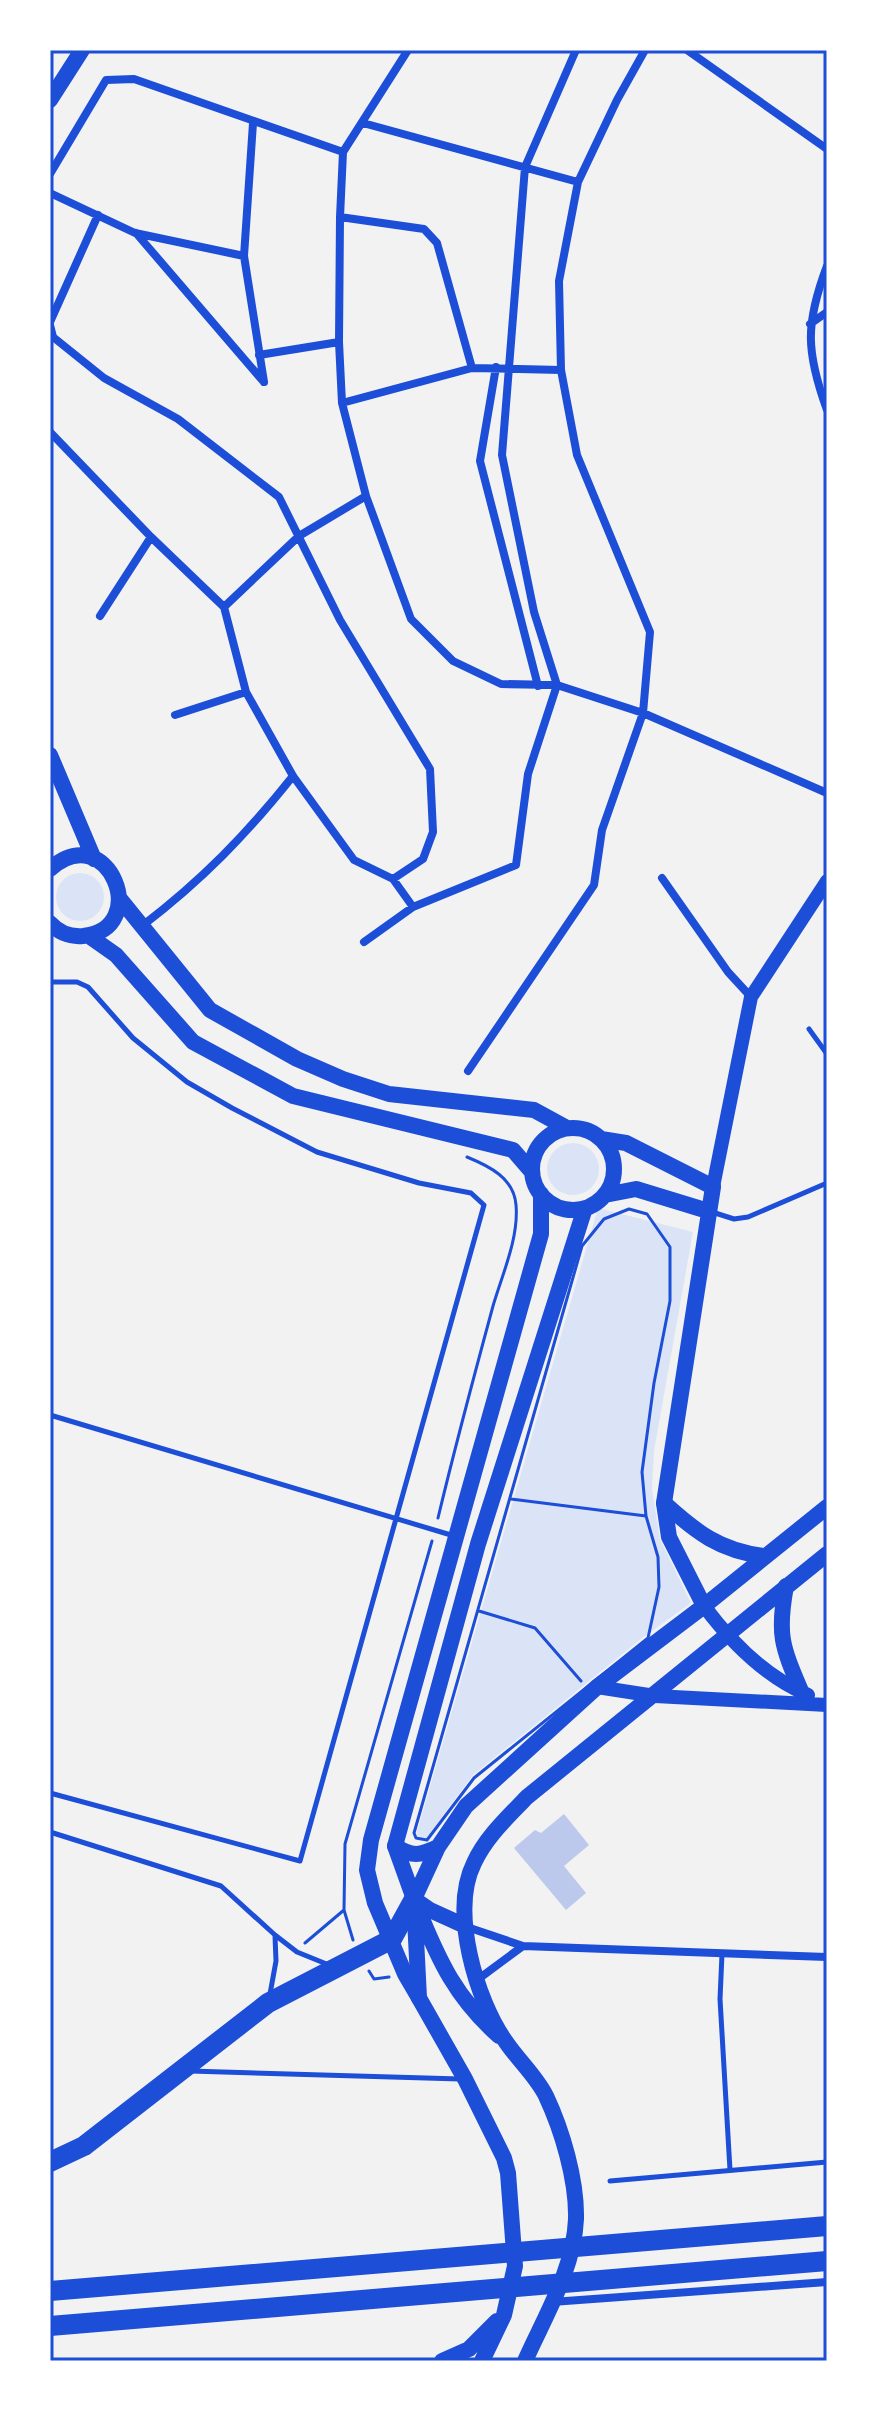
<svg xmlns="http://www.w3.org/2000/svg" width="877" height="2411" viewBox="0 0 877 2411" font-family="'IBM Plex Sans',sans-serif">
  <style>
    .green { fill: #dbe4f7 }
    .building { fill: #bdc9ec }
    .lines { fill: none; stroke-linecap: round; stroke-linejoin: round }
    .path { stroke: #1d4ed8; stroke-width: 3 }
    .service { stroke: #1d4ed8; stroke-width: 5 }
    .minor { stroke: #1d4ed8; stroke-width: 8 }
    .tertiary { stroke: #1d4ed8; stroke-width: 14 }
    .secondary { stroke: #1d4ed8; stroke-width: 16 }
    .primary { stroke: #1d4ed8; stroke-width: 16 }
    .motorway { stroke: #1d4ed8; stroke-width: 20 }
    .neatline { fill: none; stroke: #1d4ed8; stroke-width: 3 }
  </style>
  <rect width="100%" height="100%" fill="#f2f2f2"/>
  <!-- green -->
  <path class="green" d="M56 897a24 24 0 1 1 48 0a24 24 0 1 1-48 0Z
    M547 1169a26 26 0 1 1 52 0a26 26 0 1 1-52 0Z
    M598,1208L693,1232L654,1451L652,1489L660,1539L691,1603L641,1639L473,1775L426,1838L416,1835Z"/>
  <!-- building -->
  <path class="building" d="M564,1814L589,1845L564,1866L586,1893L566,1910L514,1848L535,1830L541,1833Z"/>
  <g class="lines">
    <!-- path -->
    <path class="path" d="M629,1209L647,1214L670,1247V1301L654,1383L642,1472L646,1516L658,1557L659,1587L648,1638L474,1778L427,1840L416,1838L414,1833L582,1246L604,1219Z
      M511,1499L646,1516
      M438,1518C455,1447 474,1376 493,1306C502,1275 519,1238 516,1205C514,1178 489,1166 467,1157
      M479,1611L535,1628L581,1681
      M353,1940L344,1910L345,1844L432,1541
      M305,1943L344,1910
      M369,1971L374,1979L389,1977"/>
    <!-- service -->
    <path class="service" d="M50,982H77L88,987L133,1038L187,1082L232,1108L317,1152L419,1183L471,1193L484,1205L300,1861L50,1793
      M809,1029L827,1054
      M712,1212L734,1219L748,1217L827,1183
      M50,1415L451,1535
      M50,1832L221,1886L275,1935L297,1952L329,1965
      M722,1954L720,1999L730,2170
      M270,1994L276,1961L275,1936
      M190,2071L460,2079
      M610,2181L827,2162"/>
    <!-- minor -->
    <path class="minor" d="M687,50L827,149
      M253,123L244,256L264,382
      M363,123L578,182
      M343,152L340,217L339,342L342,403L366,496L411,619L453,661L501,684L557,685L643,713L827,793
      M343,152L408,50
      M50,174L106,80L134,79L343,152
      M50,193L135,233L244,256
      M340,217L424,229L437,243L472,368
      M136,233L263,381
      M827,266C805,324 806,352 827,410
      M50,322L98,215
      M810,324L827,312
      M50,325L53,337L104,378L178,419L279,497L340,620L430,769L433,832L423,859L393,879
      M259,355L339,342
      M496,367L480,461L538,686
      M342,403L472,368L561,370
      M50,432L151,537L224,607L246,692L293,776L354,860L393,879L413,907
      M224,607L299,536L366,496
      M100,616L151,537
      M557,685L534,612L502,455L525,167L576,50
      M175,715L246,692
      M662,878L728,972L751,997
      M142,926C202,880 246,835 293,776
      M364,942L413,907L516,865L528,774L557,685
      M468,1071L594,885L602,830L643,713L650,632L577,455L561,370L559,281L578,182L617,100L645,50
      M464,1926L523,1946
      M477,1980L523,1946L827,1957
      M552,2302L827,2282"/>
    <!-- tertiary -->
    <path class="tertiary" d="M713,1187L751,997L827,881
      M704,1606C731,1642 766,1677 808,1695
      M597,1687L655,1696L827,1705"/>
    <!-- secondary -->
    <path class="secondary" d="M50,100L82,50
      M50,755L94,859
      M50,869C108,817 153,929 83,936C70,937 59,933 50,923
      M120,899L210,1010L297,1059L343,1079L389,1094L534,1110L567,1128
      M89,936L116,955L193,1042L293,1096L513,1150L532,1172
      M532 1169a41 41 0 1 1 82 0a41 41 0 1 1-82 0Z
      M601,1139L626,1143L713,1187L664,1503L669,1537L704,1606
      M605,1195L636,1189L708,1211
      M414,1899L395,1846L478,1544L585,1208
      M419,1998L405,1974L375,1903L367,1870L371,1840L541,1234V1194"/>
    <!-- primary -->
    <path class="primary" d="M664,1503C696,1532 720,1551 764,1556
      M786,1586C777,1635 782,1646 801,1691
      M395,1846C412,1857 420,1856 438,1847
      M414,1899L430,1910L463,1925
      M418,1909C439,1961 456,1998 499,2036
      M442,2361L469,2349L497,2321
      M482,2361L504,2315L515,2266L508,2173L504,2158L465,2079L419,1998L414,1899L438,1847L466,1806L597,1687L704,1606L827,1507
      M525,2361C545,2316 574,2269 576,2219C577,2180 562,2130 546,2096C536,2076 518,2060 506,2042C476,2000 450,1911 474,1863C486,1837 507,1818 527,1797L827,1554"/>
    <!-- motorway -->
    <path class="motorway" d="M50,2162L84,2146L268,2003L392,1939L414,1899
      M50,2291L827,2226
      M50,2326L827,2261"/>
  </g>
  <!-- border -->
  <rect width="877" height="2411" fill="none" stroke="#ffffff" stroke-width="104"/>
  <rect x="52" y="52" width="773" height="2307" class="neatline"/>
</svg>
